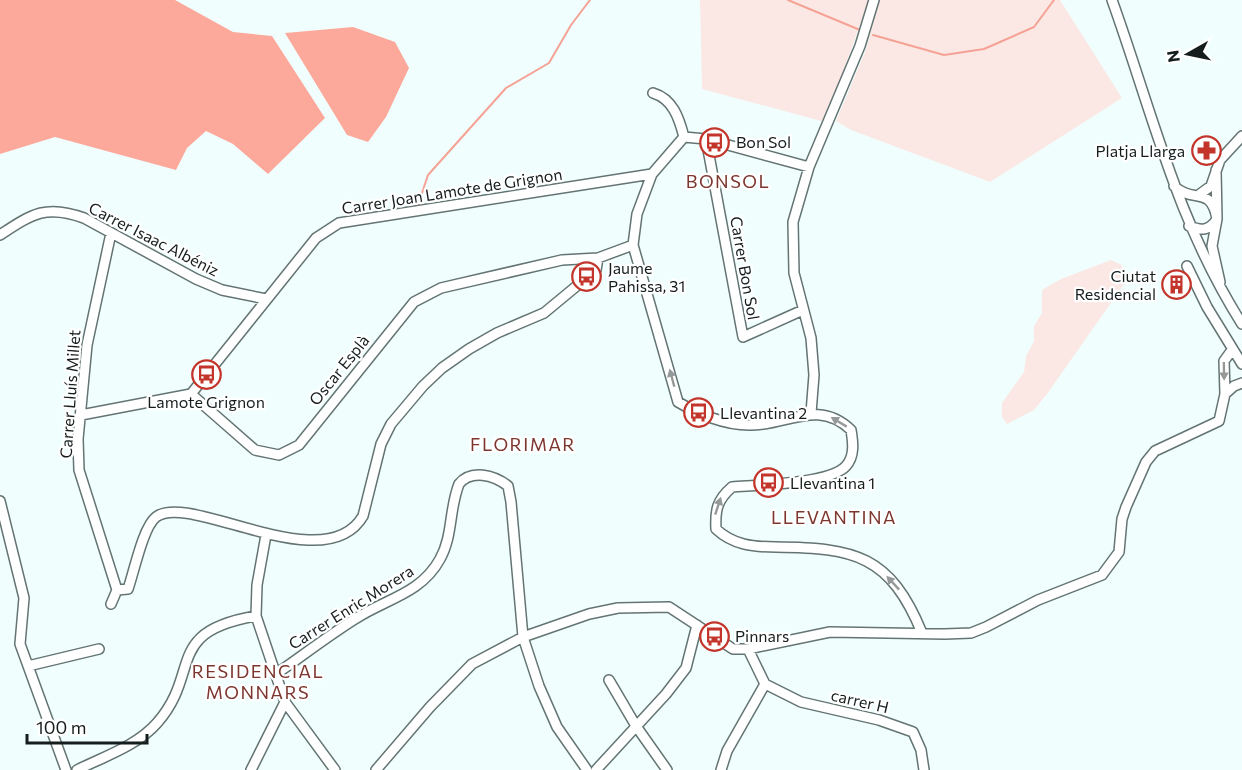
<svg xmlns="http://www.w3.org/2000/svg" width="1242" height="770" viewBox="0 0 1242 770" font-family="Commissioner,sans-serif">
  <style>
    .green { fill: #fbe8e5 }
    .forest { fill: #fca99c }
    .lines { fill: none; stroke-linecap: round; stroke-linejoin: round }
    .stream { stroke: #f5a295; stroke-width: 2 }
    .minor-casing { stroke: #637473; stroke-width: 12 }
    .minor { stroke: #fff; stroke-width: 9 }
    .oneway { fill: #969999 }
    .labels { text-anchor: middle; stroke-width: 4.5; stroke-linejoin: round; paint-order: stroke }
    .poi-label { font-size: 16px; fill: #161d1d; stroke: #fff; text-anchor: start }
    .street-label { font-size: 16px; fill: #161d1d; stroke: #fff }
    .neighbourhood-label { font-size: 18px; letter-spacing: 1.5px; fill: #7c362e; stroke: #fff }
  </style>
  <rect width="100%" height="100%" fill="#f0fffe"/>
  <!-- green -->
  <path class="green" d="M700,0H869L825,122L702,89Z
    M880,0H1060L1122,98L990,182L851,130L836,121L865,52Z
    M1111,260L1122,265L1125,283L1047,394L1034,410L1007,424L1002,417V403L1024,372L1026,356L1034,341V326L1042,313V290L1061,279Z"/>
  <!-- forest -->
  <path class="forest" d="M0,0H175L233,32L272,36L325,118L268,174L233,144L206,131L187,148L176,170L55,137L0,154Z
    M353,27L395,42L409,68L386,117L368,142L347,135L285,33Z"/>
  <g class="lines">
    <!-- stream -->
    <path class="stream" d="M788,0L860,30
      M873,35L944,55L984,49L1034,27L1054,0
      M417,208L428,175L506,88L549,63L571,25L590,0"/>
    <defs>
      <path id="minor" d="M1112,0C1153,114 1176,220 1242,324
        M653,93C673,99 679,118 684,137
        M706,139L743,337L803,310
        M809,167L706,139L684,137L652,174L637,214L633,245L678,402C698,414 725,425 749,425C786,426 818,398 851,430C853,442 855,456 846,466C830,484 757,485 732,487C717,500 715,510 716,529C733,545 753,547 776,547C855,548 890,555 922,633
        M1216,170L1217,219L1212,246L1220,282
        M1174,186C1193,204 1211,185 1217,219C1209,231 1202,231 1189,226
        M1200,194L1211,186L1220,160L1242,136
        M111,233L87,345L78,439L79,470L117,590
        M0,235C32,214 46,204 84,218L196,279L222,290L266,299
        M1187,266L1207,307L1242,364
        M191,394L255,450L279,455L299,445L414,302L441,288L562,260L598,258L633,245
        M191,394L316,238L339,223L652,174
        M1225,394L1234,386L1242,383
        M811,413L814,375L811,338L794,273L793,222L809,167L860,46L874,0
        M81,415L191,394
        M0,501L24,598L20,644L66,770
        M266,535L257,585L256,616L285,702L335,770
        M111,604L117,590L128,589C134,572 143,527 156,517C189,491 325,581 363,516L381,444L391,424L423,386L442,368L469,349L497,333L544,313L596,270L598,258
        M28,666L99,649
        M276,674C302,656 328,636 355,619C385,599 421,594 440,559C453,536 449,509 459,484C471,469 494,475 508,486L511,502L523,637L539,686L557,727L587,770
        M609,680L636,726L667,770
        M765,684L801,702L879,720L913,732L921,750L924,770
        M77,770C103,757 137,746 157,723C202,672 163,632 256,616
        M251,770L285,702
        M376,770L430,707L472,664L523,637L589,614L618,608L669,607L733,649H748L830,632L945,634L971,633L986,627L1038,600L1102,575L1119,552L1122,519L1126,507L1146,462L1155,451L1219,421L1225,394L1224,361L1232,350
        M596,770L666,694L686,668L697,625
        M721,770L727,751L765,684L748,649"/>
    </defs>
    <!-- minor casing -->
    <use href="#minor" class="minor-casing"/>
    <!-- minor -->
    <use href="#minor" class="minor"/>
  </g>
  <!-- one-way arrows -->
  <defs><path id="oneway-solid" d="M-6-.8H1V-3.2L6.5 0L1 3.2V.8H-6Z" transform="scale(1.5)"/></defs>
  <g class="oneway">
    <use href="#oneway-solid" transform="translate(1224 371) rotate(89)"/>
    <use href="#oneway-solid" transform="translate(672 378) rotate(-105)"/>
    <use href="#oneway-solid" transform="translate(839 422) rotate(-149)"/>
    <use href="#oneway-solid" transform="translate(718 506) rotate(-72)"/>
    <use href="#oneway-solid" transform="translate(893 583) rotate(-133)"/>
  </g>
  <!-- icons -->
  <defs>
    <symbol id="bus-ring" viewBox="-11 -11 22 22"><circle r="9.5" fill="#fff" stroke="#c3352b" stroke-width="1.5"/><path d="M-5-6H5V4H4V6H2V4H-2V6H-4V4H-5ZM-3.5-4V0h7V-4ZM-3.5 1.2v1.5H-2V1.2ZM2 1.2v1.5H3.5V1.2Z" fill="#c3352b"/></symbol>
    <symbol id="pharmacy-ring" viewBox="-11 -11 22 22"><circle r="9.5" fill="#fff" stroke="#c3352b" stroke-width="1.5"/><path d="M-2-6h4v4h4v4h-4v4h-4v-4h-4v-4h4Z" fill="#c3352b"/></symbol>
    <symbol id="building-ring" viewBox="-11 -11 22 22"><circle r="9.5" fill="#fff" stroke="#c3352b" stroke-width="1.5"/><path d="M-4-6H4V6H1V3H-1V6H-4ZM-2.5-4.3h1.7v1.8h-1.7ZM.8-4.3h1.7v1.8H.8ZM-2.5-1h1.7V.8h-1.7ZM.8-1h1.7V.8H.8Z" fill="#c3352b"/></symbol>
  </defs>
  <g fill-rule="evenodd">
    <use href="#bus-ring" x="698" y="126" width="33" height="33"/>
    <use href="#pharmacy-ring" x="1190" y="134" width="33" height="33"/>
    <use href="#bus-ring" x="570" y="260" width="33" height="33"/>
    <use href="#building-ring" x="1160" y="268" width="33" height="33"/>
    <use href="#bus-ring" x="190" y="358" width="33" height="33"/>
    <use href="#bus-ring" x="682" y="396" width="33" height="33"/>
    <use href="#bus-ring" x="752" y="466" width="33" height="33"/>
    <use href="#bus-ring" x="698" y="620" width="33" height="33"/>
  </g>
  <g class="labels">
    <!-- poi labels -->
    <g class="poi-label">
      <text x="736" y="148">Bon Sol</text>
      <text x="1185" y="157" text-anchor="end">Platja Llarga</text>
      <text x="608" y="274">Jaume<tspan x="608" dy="18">Pahissa, 31</tspan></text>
      <text x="1156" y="282" text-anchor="end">Ciutat<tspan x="1156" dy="18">Residencial</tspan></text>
      <text x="206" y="408" text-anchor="middle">Lamote Grignon</text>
      <text x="720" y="419">Llevantina 2</text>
      <text x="790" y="489">Llevantina 1</text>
      <text x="735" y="642">Pinnars</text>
    </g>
    <!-- street labels -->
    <g class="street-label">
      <text transform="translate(452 191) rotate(-9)" y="6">Carrer Joan Lamote de Grignon</text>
      <text transform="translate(154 239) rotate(27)" y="6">Carrer Isaac Albéniz</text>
      <text transform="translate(745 268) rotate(80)" y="6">Carrer Bon Sol</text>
      <text transform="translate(339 370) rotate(-51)" y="6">Oscar Esplà</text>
      <text transform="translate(70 394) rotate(-86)" y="6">Carrer Lluís Millet</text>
      <text transform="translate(351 607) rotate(-32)" y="6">Carrer Enric Morera</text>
      <text transform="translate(860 701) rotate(13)" y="6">carrer H</text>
    </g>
    <!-- neighbourhood labels -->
    <g class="neighbourhood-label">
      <text x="728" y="188">BONSOL</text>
      <text x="523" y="451">FLORIMAR</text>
      <text x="834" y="524">LLEVANTINA</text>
      <text x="258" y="678">RESIDENCIAL<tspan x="258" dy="21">MONNARS</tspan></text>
    </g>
  </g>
  <!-- north arrow -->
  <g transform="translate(1188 54) rotate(261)" stroke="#ffffff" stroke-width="4.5" paint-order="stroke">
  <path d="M0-4.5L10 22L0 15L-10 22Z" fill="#161d1d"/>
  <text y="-9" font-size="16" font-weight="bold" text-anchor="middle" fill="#161d1d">N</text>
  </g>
  <!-- scale -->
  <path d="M27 734v9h120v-9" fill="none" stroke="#161d1d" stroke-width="3"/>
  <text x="36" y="734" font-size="18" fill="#161d1d" stroke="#ffffff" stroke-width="4.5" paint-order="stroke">100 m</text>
</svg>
